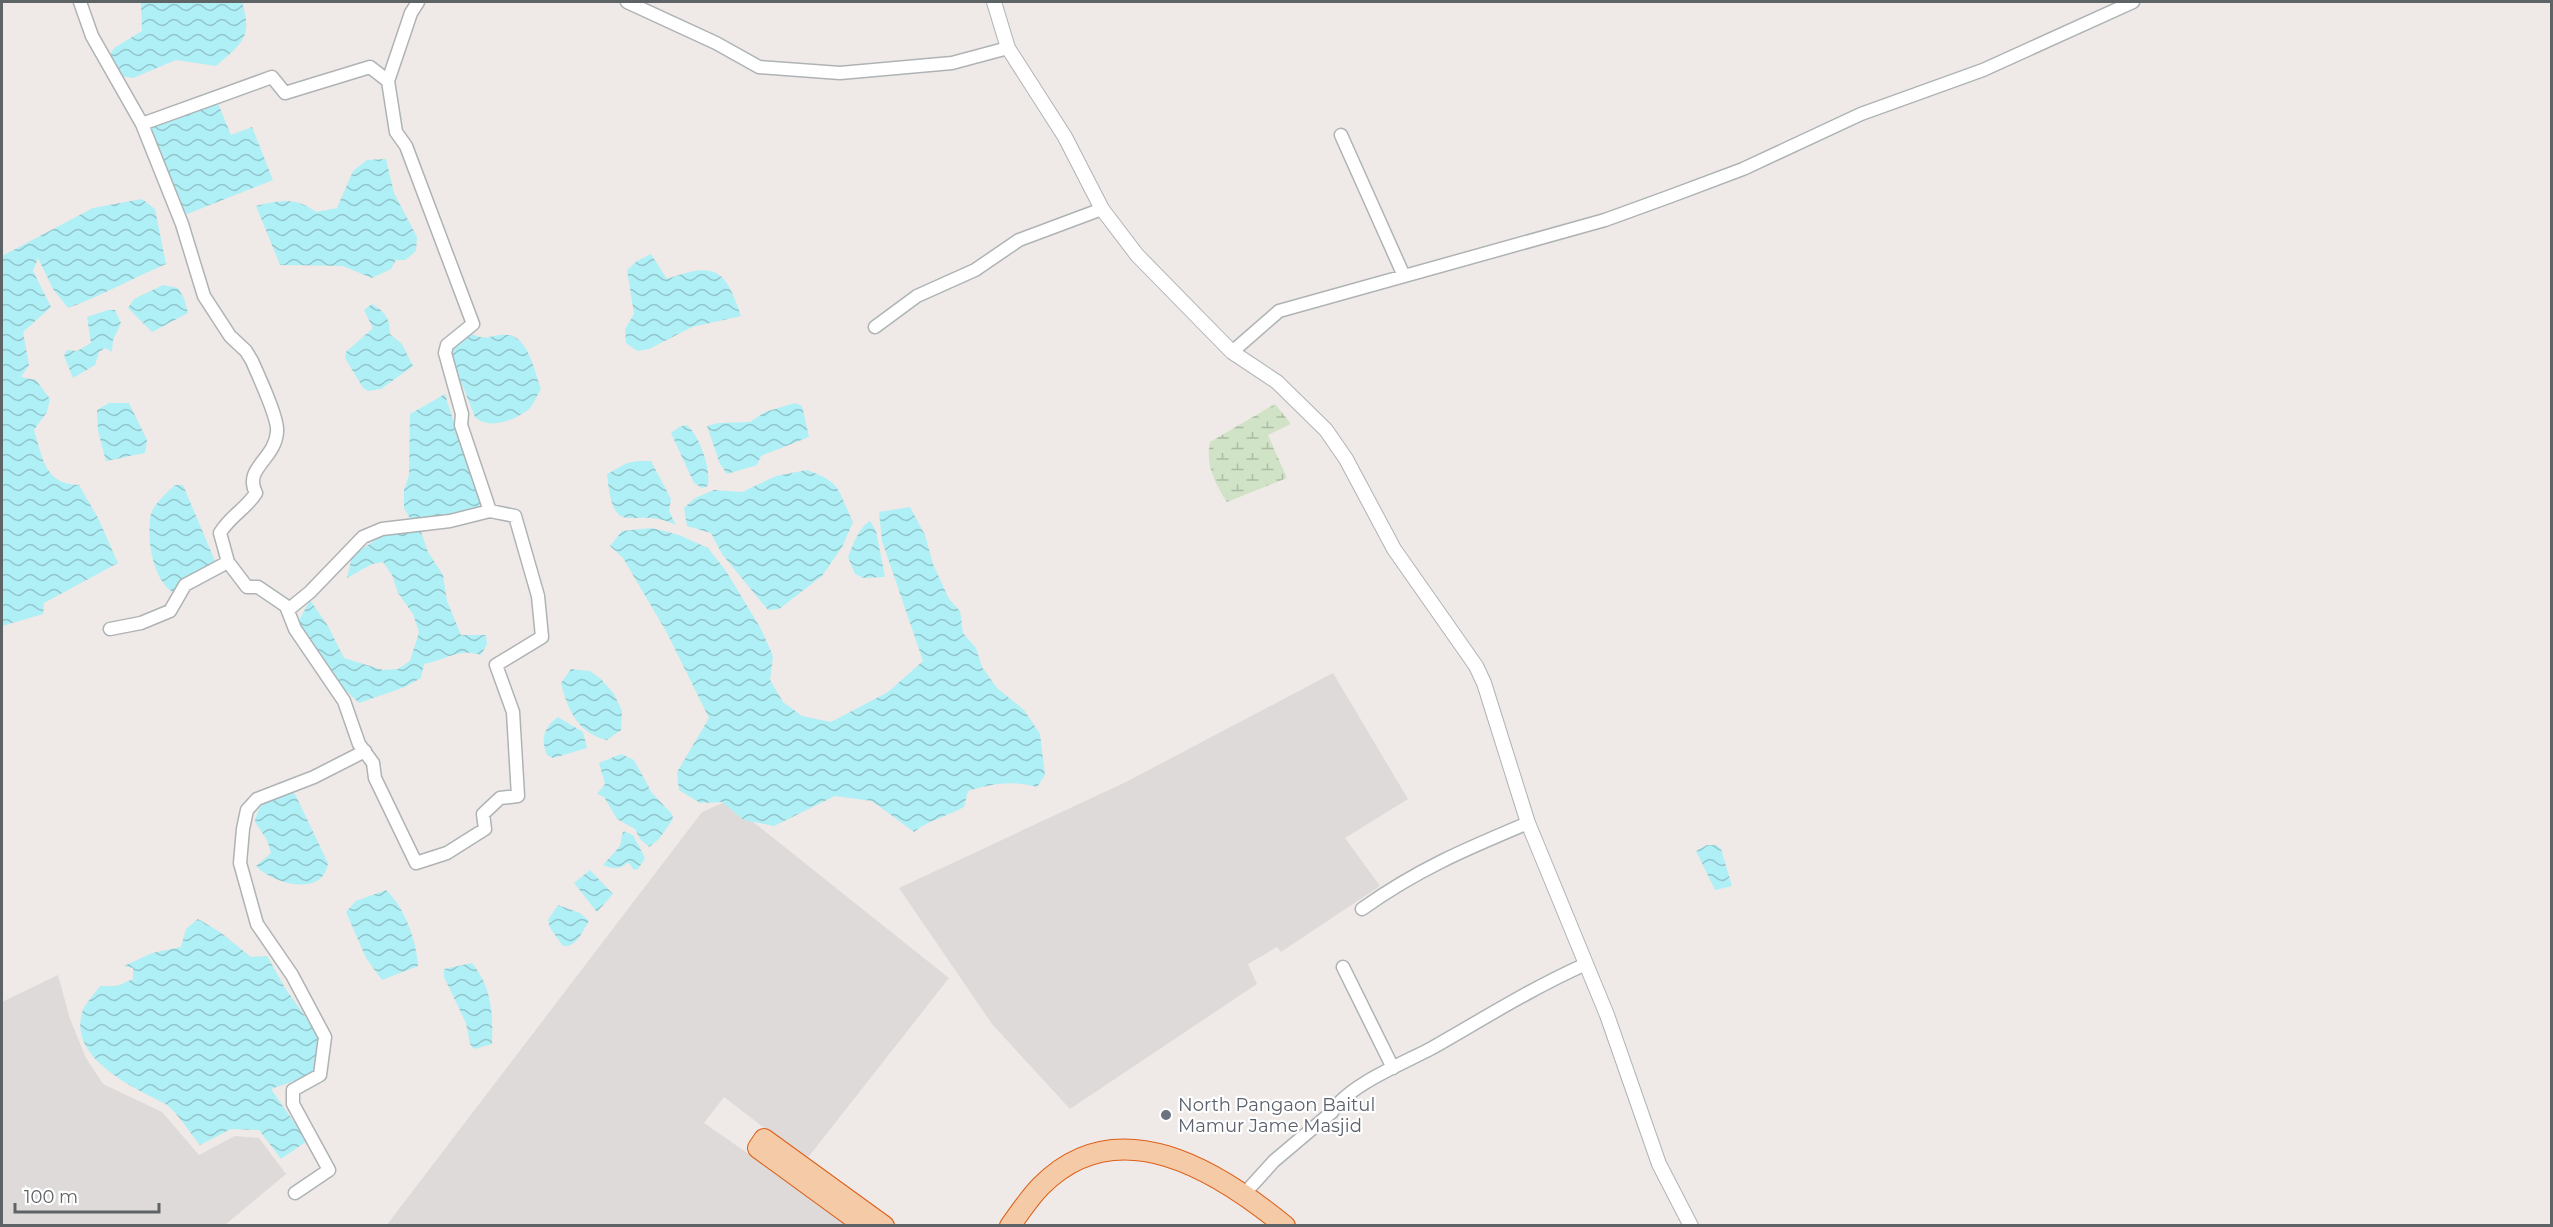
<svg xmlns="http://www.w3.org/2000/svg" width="2553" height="1227" viewBox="0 0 2553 1227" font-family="Montserrat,sans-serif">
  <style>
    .industrial { fill: #dedad9 }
    .wetland { fill: url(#wetland-marsh) }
    .water { fill: url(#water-waves) }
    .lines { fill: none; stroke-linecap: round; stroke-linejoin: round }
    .minor-casing { stroke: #afb3b5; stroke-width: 15 }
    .tertiary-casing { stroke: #afb3b5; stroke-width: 16 }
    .trunk-casing { stroke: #dd5e18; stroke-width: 22 }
    .minor { stroke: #fff; stroke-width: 12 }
    .tertiary { stroke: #fff; stroke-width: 14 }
    .trunk { stroke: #f4caa7; stroke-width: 20 }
    .worship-dot { fill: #6b7280; stroke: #fff; stroke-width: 2 }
    .labels { text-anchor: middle; stroke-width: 4.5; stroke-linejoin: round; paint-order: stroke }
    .worship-label { font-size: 18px; fill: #5b616d; stroke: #fff; text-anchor: start }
  </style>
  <defs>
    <pattern id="wetland-marsh" width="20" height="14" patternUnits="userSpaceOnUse" patternTransform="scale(1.5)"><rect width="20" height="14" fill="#d0e3c6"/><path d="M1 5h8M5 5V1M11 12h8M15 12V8" fill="none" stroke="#acbca4"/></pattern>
    <pattern id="water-waves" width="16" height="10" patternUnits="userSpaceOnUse" patternTransform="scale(1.5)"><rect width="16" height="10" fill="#afeff6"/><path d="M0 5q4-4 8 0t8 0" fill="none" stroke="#92c5cb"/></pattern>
  </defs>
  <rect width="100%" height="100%" fill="#efeae7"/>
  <!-- industrial -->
  <path class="industrial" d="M1333,673L1408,799L1345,838L1380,886L1281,952L1277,947L1248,964L1257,984L1070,1109L992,1024L899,888L1126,782Z
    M727,801L949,978L806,1160L724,1097L704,1123L817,1201L847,1225L386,1226L702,812Z
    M58,975L70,1019L86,1058L103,1084L162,1112L199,1155L235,1136L259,1138L286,1174L225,1225H2V1002Z"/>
  <!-- wetland -->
  <path class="wetland" d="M1275,404L1291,424L1268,435L1287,478L1227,502C1215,483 1205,465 1210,442Z"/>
  <!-- water -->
  <path class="water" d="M141,2H242C253,38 242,43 216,66L176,60L133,78L119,76L108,58L114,48L142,31Z
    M217,101L231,135L252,127L273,180L182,216L147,128Z
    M386,159L394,193L417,237L416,251L405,260H396L391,269L372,278L343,266L280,265L256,206C280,200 296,197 316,212L337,208L353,171L367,160Z
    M142,199L155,209L166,264C133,278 101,296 68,308L53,289L38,258L33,271L51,307L23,332L29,365L21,377L36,380L50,399L47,412L34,430C43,458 44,484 79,485L98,518L118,563L44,603L43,614L2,626V256L93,208Z
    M651,254L667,279C715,262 725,268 741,316L692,327L649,349L637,351L626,343L625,329L634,314L627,270L637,261Z
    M163,285L178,288L184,298L188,313L152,332L128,308L134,299Z
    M372,304C385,312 390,318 390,334L402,344L413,366L381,389L368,391L363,388L345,358L346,352L373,328L364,310Z
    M108,310H115L121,323L113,340L112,352L105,348L99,352L95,365L73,378L64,356L67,350L77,351L91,343L87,317Z
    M471,334C491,342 491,333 508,335C529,337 535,374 541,389C537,395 533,406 528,410C513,421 489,430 475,417L452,359L451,349Z
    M445,394L469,471L482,488L480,510L412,522L404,508V490L409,475L410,414Z
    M129,403L147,440L145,453L106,461L98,431L97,410L109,403Z
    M795,403L802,406L809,437L761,456L757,465L727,474L720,464L707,426L718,423L750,422L765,412Z
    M687,425C700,437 711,468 708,486L702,488L694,483L671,433L679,427Z
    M638,461H651L671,499L669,511L676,525C631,503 614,545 607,474L627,463Z
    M807,470C843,483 837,490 853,522L842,547L822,576L779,609L768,610L722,554L711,533L687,526L684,508L695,498L714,490L742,492L776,476Z
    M175,485H183L215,561L175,593C152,582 146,536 151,514C154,504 168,491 175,485Z
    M910,507L925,535L933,564L949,599L960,611L963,633L976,648L982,667L997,688L1024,710L1040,734L1045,775L1037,787C1013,780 991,784 968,791L964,807C947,816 929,820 914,832L872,801L835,796L774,826L744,820L722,802L700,803L679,790L677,772L709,718L667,633L623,558L610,546L622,531L652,528L679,535L708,548L726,571L761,629L773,656L770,680L783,702L802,716L831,722L888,692L923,661L882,541L879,512Z
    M870,521L876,531L885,577L863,578L855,574L848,557C853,545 859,527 870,521Z
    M420,529L428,552L443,575L447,601L461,635H486L487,644L481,655C457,648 447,660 424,664L421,678L405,687L359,703L340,685L297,624L310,600L328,626L344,658L383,670L398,669L410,661L419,632L413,614L398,593L392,575L383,562L372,564L347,578L352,556L390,530Z
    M571,669L590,671L601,679L614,694L622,711L621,730L607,740C578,733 568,711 561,683Z
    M558,717L583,732L587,748L553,758L547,755C540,739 544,727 558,717Z
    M621,754L634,760L652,793L672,814L673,819L659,839L649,847L640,839L635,829L617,819L604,797L597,794L605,784L599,763Z
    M285,790L295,794L328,863C323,898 273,884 256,866L271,853L267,840L255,822C258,803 268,799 285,790Z
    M623,831L633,835L645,858L638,869L634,870L628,862C621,870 612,869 603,865L620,846Z
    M1707,845H1716L1721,849L1732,886L1715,890L1696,851Z
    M590,870L613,894L597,912L574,883Z
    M386,890C404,906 417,942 418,966L382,980L366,958L346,912L356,901Z
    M558,905L580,913L589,921C582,932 577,947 563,946L550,928L548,920Z
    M198,919L220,932L251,957L267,956L285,988L323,1041L316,1073L271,1089L307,1141L281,1159L259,1130L231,1129L200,1145C192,1135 174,1108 164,1103C132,1087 69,1058 82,1013C84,1004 95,994 100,986H117L133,979V968L124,966L152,953L181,947L186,929Z
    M472,963C492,987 493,1014 492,1044L474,1049L470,1044L466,1023L444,977V969Z"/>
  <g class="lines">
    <defs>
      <path id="minor" d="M80,2L92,36L142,124L182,224L204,296L230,336L246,351L252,361C258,375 279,419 277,432C275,460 243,468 256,493C246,509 231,515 220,533L228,562L185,585L170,611L141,623L110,629
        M627,2L716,43L759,67L840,73L952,63L1008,48
        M142,124L272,77L285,93L370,67L388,81
        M1341,135L1404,276
        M875,327L917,296L975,270L1019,240L1102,209
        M1232,352L1279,311L1605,220L1671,196L1743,169L1861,114L1983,70L2133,2
        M228,562L247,587H258L286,606L295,629L344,701L359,744L373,763L375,778L416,863L447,853L485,829L483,814L500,798L518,796L513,712L496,665L542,637L538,596L515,516L490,511L461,425L462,414L445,353L447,345L473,324L406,146L396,132L388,81L411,13L418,2
        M288,610L310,592L363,537L382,529L450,521L490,511
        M1362,909C1418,869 1466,849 1528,823
        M1343,967L1393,1068
        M295,1193L329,1170L293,1104V1090L320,1075L325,1037L292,975L257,924L240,863L243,829L247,810L257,799L314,777L365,751
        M1245,1193L1274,1161L1332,1112C1348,1085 1404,1063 1432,1048C1483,1019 1532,988 1586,964"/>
      <path id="tertiary" d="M994,2L1008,48L1065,137L1102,209L1137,255L1232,352L1277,382L1326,430L1346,459L1394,549L1476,666L1484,683L1528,823L1607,1015L1659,1164L1691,1226"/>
      <path id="trunk" d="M865,1226L758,1148L764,1139L884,1226
        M1010,1226C1020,1212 1030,1197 1041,1186C1118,1108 1218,1171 1285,1226"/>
    </defs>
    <!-- minor casing -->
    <use href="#minor" class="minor-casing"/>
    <!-- tertiary casing -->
    <use href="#tertiary" class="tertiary-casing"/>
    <!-- trunk casing -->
    <use href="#trunk" class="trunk-casing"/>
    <!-- minor -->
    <use href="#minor" class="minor"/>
    <!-- tertiary -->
    <use href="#tertiary" class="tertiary"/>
    <!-- trunk -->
    <use href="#trunk" class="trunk"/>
  </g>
  <!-- markers -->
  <circle class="worship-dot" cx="1166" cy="1115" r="6"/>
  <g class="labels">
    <!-- worship labels -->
    <g class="worship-label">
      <text x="1178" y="1111">North Pangaon Baitul<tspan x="1178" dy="21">Mamur Jame Masjid</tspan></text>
    </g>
  </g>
  <!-- border -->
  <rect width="2553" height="1227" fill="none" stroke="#5e6465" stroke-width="6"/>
  <!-- scale -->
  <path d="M15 1203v9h144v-9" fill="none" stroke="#5e6465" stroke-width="3"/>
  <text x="24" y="1203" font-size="18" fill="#5e6465" stroke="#ffffff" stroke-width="4.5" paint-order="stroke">100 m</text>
</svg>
